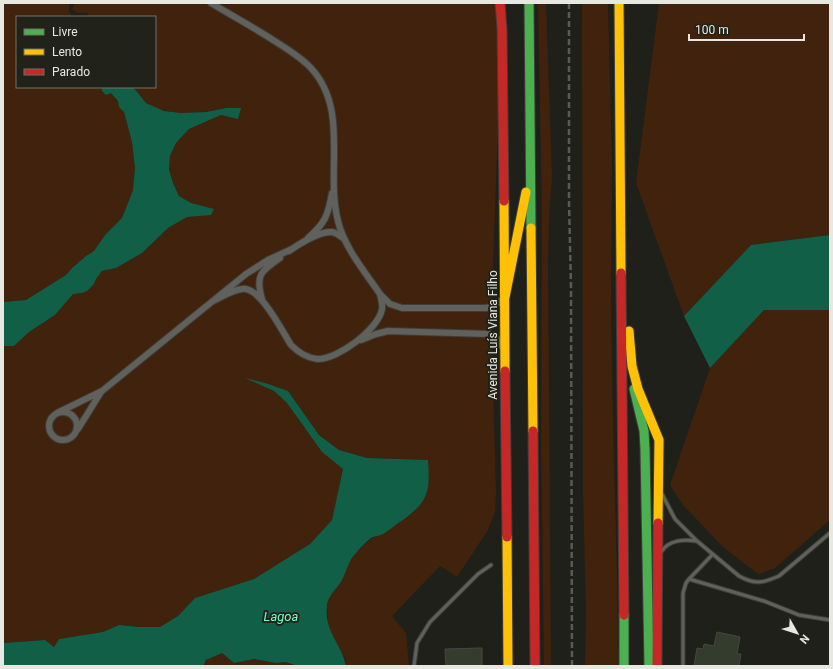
<svg xmlns="http://www.w3.org/2000/svg" width="833" height="669" viewBox="0 0 833 669" font-family="Roboto,sans-serif">
  <style>
    .green { fill: #41220d }
    .water { fill: #125f48 }
    .building { fill: #343c2d; stroke: #464643 }
    .lines { fill: none; stroke-linecap: round; stroke-linejoin: round }
    .lane-casing { stroke: #3e3e3a; stroke-width: 5 }
    .street-casing { stroke: #3e3e3a; stroke-width: 8 }
    .fast-casing { stroke: #3e3e3a; stroke-width: 11 }
    .slow-casing { stroke: #3e3e3a; stroke-width: 11 }
    .jam-casing { stroke: #3e3e3a; stroke-width: 11 }
    .lane { stroke: #60605c; stroke-width: 3 }
    .street { stroke: #60605c; stroke-width: 6 }
    .fast { stroke: #4caf50; stroke-width: 9 }
    .slow { stroke: #ffc107; stroke-width: 9 }
    .jam { stroke: #c62828; stroke-width: 9 }
    .rail { stroke: #595955; stroke-width: 2.5; stroke-dasharray: 6 3; stroke-linecap: butt }
    .labels { text-anchor: middle; stroke-width: 4; stroke-linejoin: round; paint-order: stroke }
    .street-label { font-size: 12px; fill: #e8e8e2; stroke: #212219 }
    .water-label { font-size: 13px; font-style: italic; fill: #77fece; stroke: #212219 }
  </style>
  <rect width="100%" height="100%" fill="#20201b"/>
  <!-- green -->
  <path class="green" d="M3,3H69V12L73,17H17V87H101L102,91L111,92L118,101L119,107L124,112L132,142L135,168L133,190L122,218L105,235L94,251L86,256L72,268L66,275L26,300L3,302Z
    M75,3H497L498,23V123L492,293V352L496,494L495,511L488,530L457,577L440,566L392,616L406,633L409,666H346L345,659L332,636L328,622L327,607L330,596L342,580L346,567L355,553L372,538L383,533L415,511L428,460L367,458L339,450L319,435L288,391L248,379L274,391L287,403L322,452L343,469L332,520L310,544L254,579L195,598L178,616L160,627H139L119,625L103,632L59,639L54,647L45,640L3,643V346H14L29,332L55,315L73,294L82,293L94,284L96,279L102,271L116,268L142,253L168,228L187,217L211,214L213,209L191,203L179,196L173,183L169,169L170,156L176,143L189,129L221,115L238,119L226,108C200,113 171,118 147,103C142,100 137,92 133,87H155V17H87L88,13H77L72,9Z
    M538,3H546L552,177L549,216L548,265L551,666H544L541,435L542,216Z
    M582,3H608L612,165L611,305L613,425L617,575L618,666H585L586,610L583,491Z
    M659,3H830V235L751,245L684,316L636,183Z
    M764,310H830V520L775,568L758,574L722,546L683,505L670,485L710,368Z
    M222,653L234,663L254,659L276,663L285,662L298,666H203L206,660Z"/>
  <!-- water -->
  <path class="water" d="M101,87H133L146,103L164,111L181,113L206,112L226,108H241L238,119L221,115L189,129L176,143L170,156L169,169L173,183L179,196L191,203L214,209L211,215L187,217L168,228L142,253L116,268L102,271L96,279L94,284L87,291L82,293L73,294L55,315L29,332L14,346H3V302L26,300L66,275L72,268L86,256L94,251L105,235L122,218L133,190L135,168L132,142L124,112L119,107L118,101L111,93L106,95L102,91Z
    M830,235V310H764L710,368L684,316L751,245Z
    M245,378L265,383L288,391L319,435L339,450L367,458L428,460C430,491 429,501 403,520C396,524 390,530 383,534C379,536 375,536 371,538C366,542 360,548 356,553C348,561 347,571 342,580C337,589 328,595 327,606C324,632 342,644 346,666H298L285,662L276,663L254,659L234,663L222,653L206,660L203,666H3V643L45,640L54,647L59,639L103,632L119,625L139,627H160L178,616L195,598L254,579L310,544L332,520L343,469L322,452L287,403L274,391Z"/>
  <!-- building -->
  <path class="building" d="M717,632L740,637L737,654H741L739,666H694L697,648L703,649L704,644L714,646Z
    M482,648V666H446L445,649Z"/>
  <g class="lines">
    <defs>
      <path id="lane" d="M662,494L675,519L697,541L739,576C755,585 763,583 779,576L830,533
        M662,551C669,540 684,539 696,541
        M689,579L764,601L799,615L830,620
        M414,666L417,643L430,622L478,574L491,565
        M683,666V593L686,583L689,579L713,554"/>
      <path id="street" d="M211,3C231,15 253,27 273,40C286,48 299,56 310,67C350,109 325,170 338,221C344,247 365,272 380,294C381,299 383,304 382,309C379,329 337,360 317,359C307,358 298,352 291,345C282,331 260,286 242,289C232,290 222,297 213,301
        M308,238C325,223 328,216 332,193
        M289,251C299,244 320,231 332,232C337,233 340,236 343,238
        M381,295L390,304L402,308H486L495,306L505,297
        M262,299C255,275 261,271 280,258
        M361,340L376,334L388,331L489,334L496,337L504,349
        M49 426a14 14 0 1 1 28 0a14 14 0 1 1-28 0Z
        M57,413L102,391L246,274L268,260L292,249
        M78,429L101,392"/>
      <path id="fast" d="M529,3L531,228
        M634,389L644,431L645,449L649,666
        M624,615V666"/>
      <path id="slow" d="M619,3L621,273
        M504,201L505,371
        M531,228L533,431
        M505,297L526,192
        M629,331L632,366
        M632,366L638,389L659,440L658,523
        M507,537L508,666"/>
      <path id="jam" d="M500,3L502,29L504,201
        M621,273L624,615
        M505,371L507,537
        M533,431L535,666
        M657,666L658,523"/>
    </defs>
    <!-- lane casing -->
    <use href="#lane" class="lane-casing"/>
    <!-- street casing -->
    <use href="#street" class="street-casing"/>
    <!-- fast casing -->
    <use href="#fast" class="fast-casing"/>
    <!-- slow casing -->
    <use href="#slow" class="slow-casing"/>
    <!-- jam casing -->
    <use href="#jam" class="jam-casing"/>
    <!-- lane -->
    <use href="#lane" class="lane"/>
    <!-- street -->
    <use href="#street" class="street"/>
    <!-- fast -->
    <use href="#fast" class="fast"/>
    <!-- slow -->
    <use href="#slow" class="slow"/>
    <!-- jam -->
    <use href="#jam" class="jam"/>
    <!-- rail -->
    <path class="rail" d="M569,3V202L571,287L572,666"/>
  </g>
  <g class="labels">
    <!-- street labels -->
    <g class="street-label">
      <text transform="translate(493 335) rotate(-90)" y="4">Avenida Luís Viana Filho</text>
    </g>
    <!-- water labels -->
    <g class="water-label">
      <text x="281" y="621">Lagoa</text>
    </g>
  </g>
  <!-- border -->
  <rect width="833" height="669" fill="none" stroke="#e8e8e2" stroke-width="8"/>
  <!-- legend -->
  <rect x="16" y="16" width="140" height="72" fill="#212219" stroke="#717169"/>
  <rect x="24" y="29" width="20" height="6" fill="#4caf50" stroke="#717169"/>
  <text x="52" y="36" font-size="12" fill="#e8e8e2">Livre</text>
  <rect x="24" y="49" width="20" height="6" fill="#ffc107" stroke="#717169"/>
  <text x="52" y="56" font-size="12" fill="#e8e8e2">Lento</text>
  <rect x="24" y="69" width="20" height="6" fill="#c62828" stroke="#717169"/>
  <text x="52" y="76" font-size="12" fill="#e8e8e2">Parado</text>
  <!-- north arrow -->
  <g transform="translate(797 633) rotate(129)" stroke="#212219" stroke-width="3" paint-order="stroke">
  <path d="M0-3L7 15L0 10L-7 15Z" fill="#e8e8e2"/>
  <text y="-6" font-size="11" font-weight="bold" text-anchor="middle" fill="#e8e8e2">N</text>
  </g>
  <!-- scale -->
  <path d="M689 34v6h115v-6" fill="none" stroke="#e8e8e2" stroke-width="2"/>
  <text x="695" y="34" font-size="12" fill="#e8e8e2" stroke="#212219" stroke-width="3" paint-order="stroke">100 m</text>
</svg>
